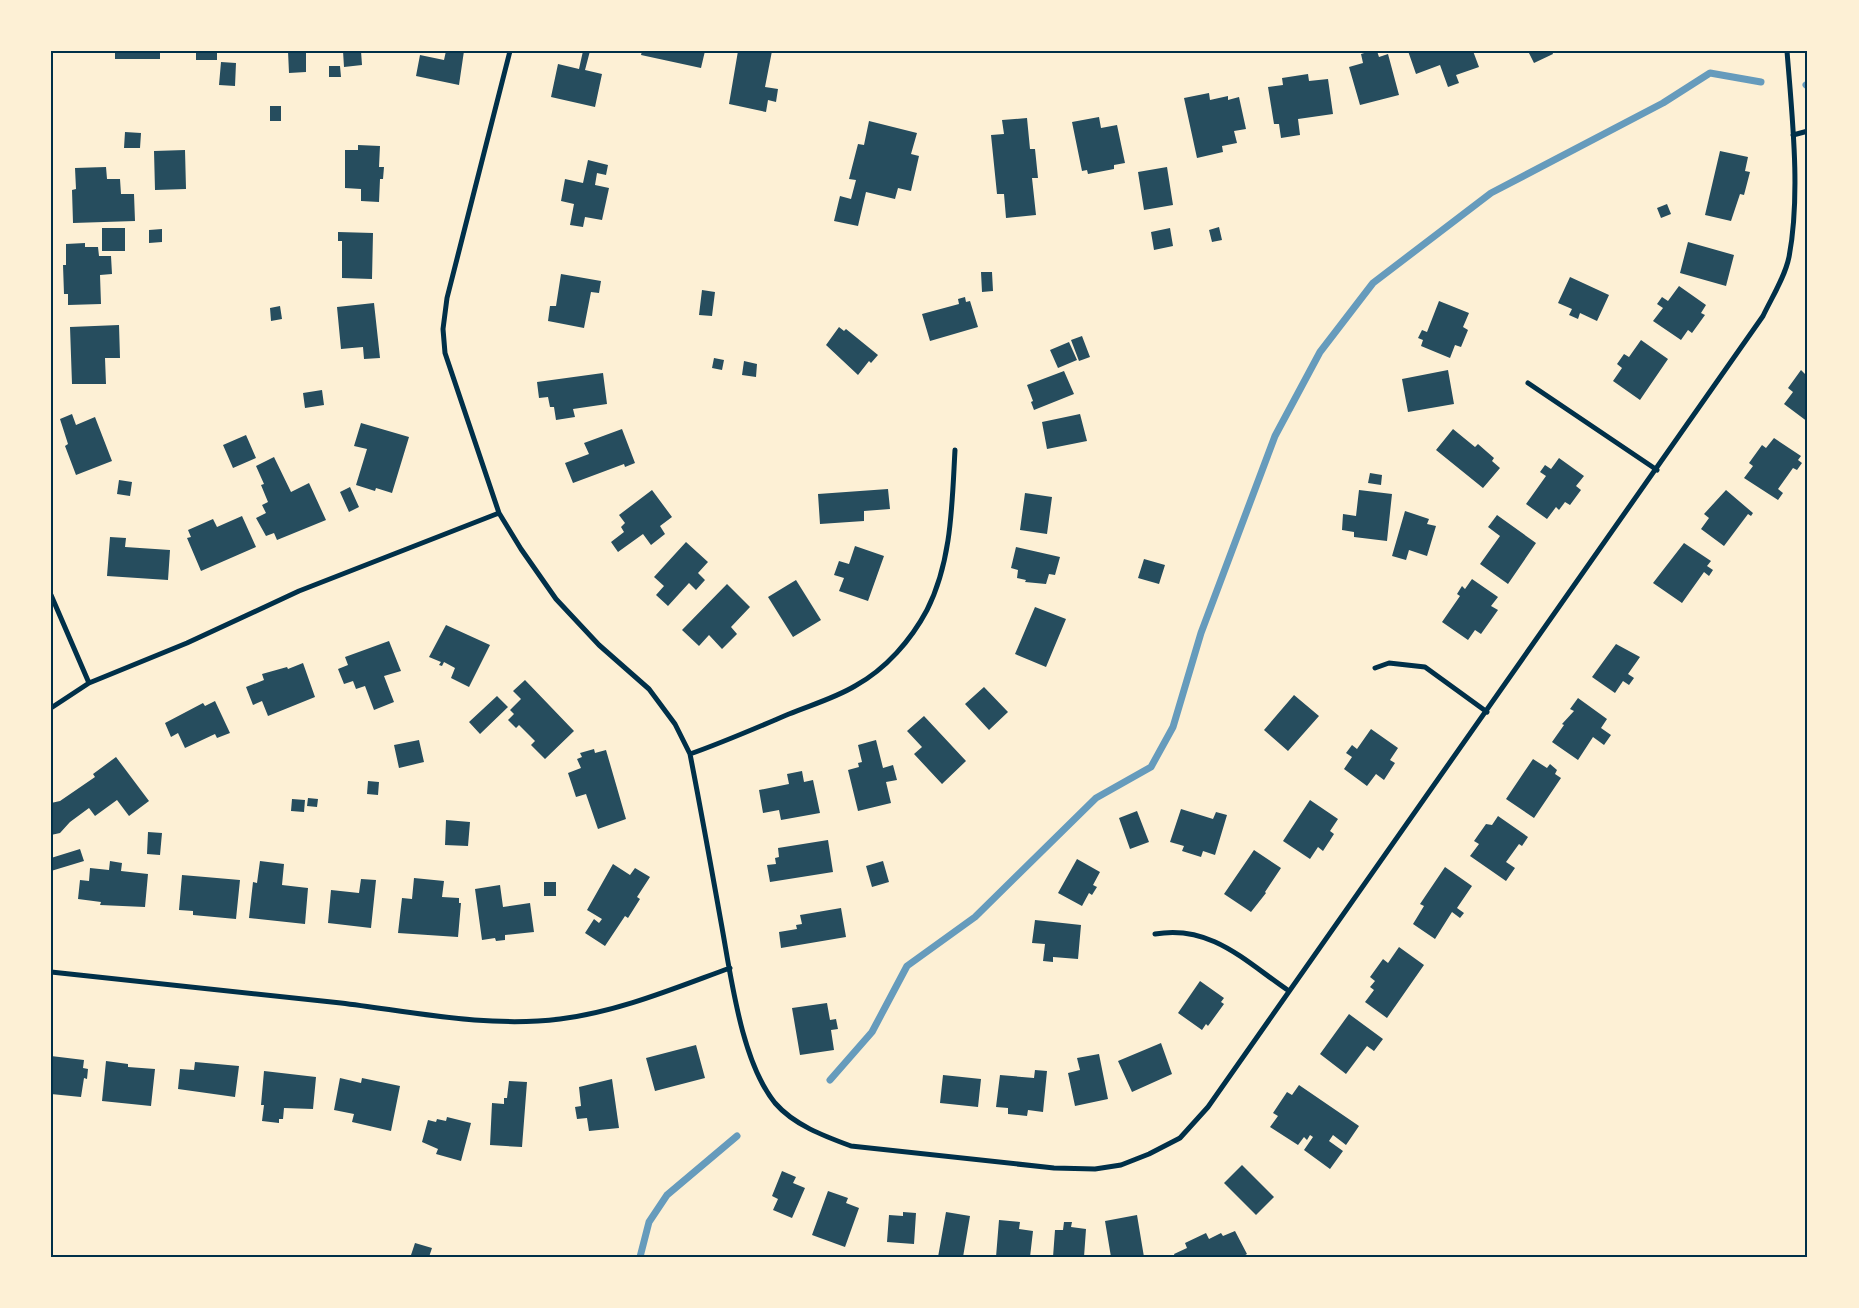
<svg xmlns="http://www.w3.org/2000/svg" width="1859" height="1308" viewBox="0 0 1859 1308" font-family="'Asap Condensed',sans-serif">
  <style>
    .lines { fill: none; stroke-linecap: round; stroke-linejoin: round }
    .stream { stroke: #669bbc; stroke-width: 7 }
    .building { fill: #264d5e }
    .minor { stroke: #003049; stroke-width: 5 }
    .neatline { fill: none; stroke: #003049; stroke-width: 2 }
  </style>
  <rect width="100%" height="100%" fill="#fdf0d5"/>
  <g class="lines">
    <!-- stream -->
    <path class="stream" d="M1806,85L1808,84
      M830,1080L872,1032L907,966L975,917L1096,798L1151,767L1173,727L1201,633L1275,436L1320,352L1373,283L1491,193L1663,103L1710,73L1761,82
      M640,1257L649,1222L667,1195L737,1136"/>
  </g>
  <!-- building -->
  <path class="building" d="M115,51H160V59H115Z
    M196,51H217V60H196Z
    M288,51H306V72L289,73Z
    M343,51H361L362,65L344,67Z
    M446,51H464L459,85L416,76L420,55L444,60Z
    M583,51H590L585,70L602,74L595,107L551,97L558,64L579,69Z
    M642,51H705L701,68L641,55Z
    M738,51H772L765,87L778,89L776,102L768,100L766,112L729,104Z
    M1371,51H1377L1379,57L1388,54L1399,95L1360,105L1349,67L1363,63L1361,54Z
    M1408,51H1473L1479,67L1456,75L1459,83L1448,87L1440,65L1416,74Z
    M1528,51H1552L1553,54L1534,63Z
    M221,62L236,63L235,86L219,85Z
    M329,66H340L341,77H329Z
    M1308,74L1309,81L1328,79L1333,114L1298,119L1300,135L1281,138L1279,124H1274L1268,87L1283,85L1282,78Z
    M1209,93L1210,100L1228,96V100L1239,97L1246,129L1234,131L1237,143L1222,146L1223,152L1197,158L1184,98Z
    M270,106H281V121H270Z
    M1099,117L1101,128L1117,125L1125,163L1114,165V169L1088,174L1087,170L1082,171L1072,122Z
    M1027,118L1030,149H1035L1038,178H1032L1036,215L1006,218L1004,194H997L991,135L1004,134L1002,120Z
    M869,121L917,133L911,154L919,156L911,191L898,188L895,199L866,192L858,226L834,221L840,196L851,199L856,180L849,179L858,144L864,145Z
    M125,132L141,133L140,148H124Z
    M358,145L380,146L379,167H384L383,179H380L379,202L361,201V189L345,188V150H358Z
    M185,150L186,189L155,190L154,151Z
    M1720,151L1748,157L1745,171L1750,172L1744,195L1740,194L1731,221L1705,215Z
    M588,160L608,165L606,175L597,173L595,185L609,188L602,220L585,217L583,227L570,225L574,204L561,201L565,179L583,183Z
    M106,167L107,179H120L121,194H134L135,221L73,223L72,190L76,189L75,168Z
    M1167,167L1173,205L1144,210L1138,172Z
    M1667,204L1671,214L1661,218L1657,208Z
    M1219,227L1222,240L1212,242L1209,230Z
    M102,228H125V251H102Z
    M1170,228L1173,246L1154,250L1151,232Z
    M162,229V242L149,243V230Z
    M338,232L373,233L372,279L342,278V241H338Z
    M1688,242L1734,255L1726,286L1680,273Z
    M85,243V247H98L99,256H111L112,274L100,275L101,304L68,305V294H64L63,265H66V244Z
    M981,272H992L993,291L982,292Z
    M561,274L601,281L599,293L591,292L584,328L548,321L550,306H556Z
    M1570,277L1609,295L1597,321L1580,313L1578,319L1569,315L1572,309L1558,303Z
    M1679,286L1706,305L1701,313L1705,315L1692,333L1688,330L1681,340L1653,321L1663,308L1657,304L1662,297L1668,301Z
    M702,290L715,292L712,316L699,315Z
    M965,297L966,302L970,301L978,327L930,341L922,314L959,304L958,299Z
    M1439,301L1469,313L1463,327L1468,330L1461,347L1455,345L1450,358L1421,346L1423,340L1418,338L1422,330L1427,332Z
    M374,303L380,358L364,359L363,347L341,349L337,307Z
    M280,306L282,319L271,321L270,308Z
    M119,325L120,358H105L106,384H72L70,327Z
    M839,327L844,331L846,329L878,355L871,363L869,361L858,375L826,345Z
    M1082,336L1090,357L1079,361L1071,340Z
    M1641,340L1668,359L1640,400L1613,381L1622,368L1617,364L1624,354L1629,357Z
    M1069,342L1077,360L1058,368L1050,350Z
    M714,358L724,360L722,370L712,368Z
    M744,361L757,364L756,377L742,375Z
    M1448,370L1454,404L1408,412L1402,379Z
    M1801,370L1805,374L1808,371V422L1784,404L1793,392L1788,388Z
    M1064,371L1074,394L1034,410L1031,402L1033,401L1027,385Z
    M603,373L607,404L573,409L575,417L556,420L554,407H550L548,397L539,398L537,382Z
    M322,390L324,405L305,408L303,393Z
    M72,414L76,425L95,417L112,461L76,475L65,446L68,444L60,419Z
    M1080,414L1087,441L1047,449L1042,422Z
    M361,423L409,437L392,493L376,488L375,491L356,485L367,449L354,446Z
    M622,429L635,463L625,467L624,464L573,483L565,463L589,454L584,443Z
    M1453,429L1475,447L1478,444L1494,458L1492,461L1500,468L1483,488L1436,450Z
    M246,435L256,458L233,468L223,445Z
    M1774,438L1801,456L1798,460L1802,463L1797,470L1793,468L1778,489L1783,493L1778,500L1744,478L1753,466L1749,463L1762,445L1766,448Z
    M274,457L291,492L309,483L326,520L277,540L274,533L266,536L256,518L266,513L262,505L268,502L261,485L264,484L256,466Z
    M1559,458L1584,476L1576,486L1581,490L1570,505L1565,502L1559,510L1556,507L1547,519L1526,504L1546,476L1540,472L1545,465L1551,469Z
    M1370,473L1382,475L1381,485L1368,483Z
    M119,480L132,482L130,496L117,494Z
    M350,487L359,507L349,512L340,492Z
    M888,489L890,509L864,511V521L820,524L818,494Z
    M652,490L672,517L660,526L665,534L651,545L643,534L618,552L611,542L624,532L621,527L625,523L619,515Z
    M1359,490L1392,494L1387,541L1354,537V532L1342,530L1343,514L1356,516Z
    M1726,490L1753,513L1751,516L1748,514L1724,546L1701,529L1709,518L1704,514Z
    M1025,493L1052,497L1047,534L1020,530Z
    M1405,511L1429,519L1427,524L1436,526L1427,556L1409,550L1406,560L1392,556Z
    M1497,515L1536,543L1508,584L1480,564L1500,536L1488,527Z
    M242,516L256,547L201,571L187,538L191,537L188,530L213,519L217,527Z
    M110,537L126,538L125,547L170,550L168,580L107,576Z
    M686,542L708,562L698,573L705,580L696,590L689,583L668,606L656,595L664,586L654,577Z
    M1684,543L1711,561L1707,566L1713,570L1709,576L1704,572L1682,603L1653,583Z
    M855,546L884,556L868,601L839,591L844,578L834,575L839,561L849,564Z
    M1016,547L1060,557L1055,575L1049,574L1046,584L1025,582L1026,580L1017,578L1018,570L1011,568Z
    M1144,559L1165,565L1159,584L1138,578Z
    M1472,579L1498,597L1491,606L1498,610L1481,634L1475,630L1468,640L1442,622L1460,596L1457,594L1462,586L1465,589Z
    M796,580L821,620L793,637L768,597Z
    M727,584L750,607L731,627L737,634L722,649L709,635L699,646L682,630Z
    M1035,607L1066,619L1046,667L1015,654Z
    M446,625L490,645L469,687L451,678L455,668L444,662L442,666L439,665L441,662L429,657Z
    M389,641L401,671L384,676L394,702L374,710L365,686L356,689L353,681L344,684L338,669L348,665L345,657Z
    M1616,644L1640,657L1628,674L1634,678L1629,685L1623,681L1615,693L1592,677Z
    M303,663L315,697L268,716L262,701L253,705L246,687L264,680L262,674L287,667L288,669Z
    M525,680L574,731L545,759L531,745L535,741L519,725L516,728L508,720L514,714L510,710L521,699L513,691Z
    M984,687L1008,712L989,730L965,704Z
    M1294,695L1319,716L1288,751L1264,730Z
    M497,696L508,707L480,734L469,722Z
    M1578,698L1607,719L1601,728L1611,735L1604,745L1593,737L1578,760L1552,742L1564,725L1562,724L1574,711L1570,709Z
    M215,701L230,733L217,738L215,734L185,748L178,733L171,737L165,723L203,703L205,706Z
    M924,716L966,761L942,784L914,754L922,747L907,731Z
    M1371,729L1398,748L1390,760L1395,763L1384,780L1376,774L1367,786L1344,769L1352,757L1346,753L1352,745L1357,749Z
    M419,740L424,762L399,768L394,745Z
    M876,740L883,768L893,765L897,780L886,782L891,803L858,811L848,770L859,767L858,763L862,762L858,745Z
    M594,749L595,753L606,750L626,819L598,829L586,794L576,797L568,773L581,768L577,759L582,757L580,753Z
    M116,757L149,801L129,816L117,800L95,816L89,808L70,822L60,833L51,835V803L60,801L95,777L93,774Z
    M1533,759L1547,768L1550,764L1557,770L1555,774L1561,778L1534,818L1506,799Z
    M802,771L804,782L813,780L820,813L781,820L779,810L763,813L759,790L789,784L787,774Z
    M368,781L379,782L378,795L367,794Z
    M308,798L318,799L317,807L307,806Z
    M292,799L305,800L304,812L291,811Z
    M1310,800L1338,819L1330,831L1334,834L1323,851L1318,847L1310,859L1283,841Z
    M1181,809L1213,819L1216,812L1227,815L1215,855L1203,851L1201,857L1182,851L1184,846L1170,842Z
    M1137,811L1149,842L1130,849L1119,818Z
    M1498,816L1528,837L1522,846L1519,844L1506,862L1515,868L1506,881L1470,856L1479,844L1474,841L1486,824L1492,825Z
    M446,820L470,822L468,846L445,845Z
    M148,832L162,833L160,855L147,854Z
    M828,840L833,872L770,882L767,865L776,864L775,858L779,857L778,848Z
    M80,849L84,861L51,871V858Z
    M1254,850L1281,868L1265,892L1266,893L1251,912L1224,894Z
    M1077,859L1100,872L1093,885L1097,887L1092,895L1089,893L1082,906L1058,893Z
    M110,861L122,863L121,871L148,874L145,907L100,905L101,902L78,899L80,880L89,881L90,868L109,870Z
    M260,861L284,864L282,885L308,888L305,924L249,918L253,882L257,883Z
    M883,861L889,882L872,887L866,866Z
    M613,864L630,875L635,868L650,877L637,897L640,899L628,918L625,916L605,946L585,933L594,919L599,923L602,919L587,910Z
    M1445,867L1472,886L1457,908L1464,913L1460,918L1452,912L1435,939L1413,924L1424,906L1420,904Z
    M182,875L240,880L236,919L193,915V911L179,910Z
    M414,878L444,881L442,897L459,898V903H461L458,937L398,933L402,898L412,899Z
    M361,879L376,880L371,928L328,923L331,890L359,893Z
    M544,882H556V896H544Z
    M500,885L503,907L530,903L534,932L505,935V940L496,941L495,938L482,940L475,889Z
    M841,908L846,937L781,948L779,932L797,929L796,925L802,924L800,915Z
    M1035,920L1081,925L1078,959L1053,957V962L1043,961L1045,944L1032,943Z
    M1399,947L1424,965L1387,1018L1365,1002L1374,990L1370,987L1375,981L1370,977L1383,959L1388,963Z
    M1200,981L1224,998L1221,1002L1224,1004L1208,1026L1206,1024L1202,1030L1178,1013Z
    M827,1003L830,1020L836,1019L838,1029L831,1030L834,1050L800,1055L792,1008Z
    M1349,1014L1383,1039L1374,1051L1367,1046L1346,1074L1320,1054Z
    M1161,1043L1172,1074L1132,1092L1118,1061Z
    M696,1045L705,1078L655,1091L646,1058Z
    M1099,1054L1108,1099L1075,1106L1068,1073L1080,1070L1077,1058Z
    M51,1056L84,1060L83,1068L88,1069L87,1079L84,1078L81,1097L51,1094Z
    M106,1061L128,1064V1067L155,1069L151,1106L102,1101Z
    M195,1062L239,1066L235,1097L178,1089L180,1069L194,1070Z
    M1035,1070L1047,1071L1043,1112L1028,1110L1027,1116L1008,1114V1108L996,1107L1000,1075L1034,1078Z
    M264,1071L316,1077L313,1109L284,1108L283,1119H279V1123L262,1121L264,1105H261Z
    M943,1075L981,1079L978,1107L940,1103Z
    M340,1078L361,1083L362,1078L400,1086L391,1131L352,1122L354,1114L334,1110Z
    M612,1079L619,1128L589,1131L587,1118L577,1119L575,1107L581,1106L579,1087Z
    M509,1081L527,1082L522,1147L490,1145L492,1103L504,1104V1098H507Z
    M1299,1085L1359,1126L1346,1145L1333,1135L1329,1141L1343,1151L1330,1169L1304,1150L1313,1137L1310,1135L1307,1140L1304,1137L1298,1145L1270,1127L1278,1116L1273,1113L1287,1092L1292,1095Z
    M447,1117L471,1123L461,1161L436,1154L438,1149L422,1142L428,1120L436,1122L437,1119L446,1121Z
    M1242,1165L1274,1197L1256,1215L1224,1183Z
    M782,1171L796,1177L793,1183L805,1188L792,1218L773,1210L778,1199L772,1196Z
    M828,1191L848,1198L846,1203L859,1208L845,1247L812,1235Z
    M903,1212L916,1213L914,1244L887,1242L889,1215L903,1216Z
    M946,1212L970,1216L963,1257H938Z
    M1137,1215L1144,1257H1111L1105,1221Z
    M999,1220L1020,1222L1019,1229L1033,1231L1030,1257H996Z
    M1064,1222H1072L1071,1227L1086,1229L1084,1257H1053L1055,1230H1063Z
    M1235,1231L1247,1254L1242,1257H1175L1174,1254L1187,1248L1185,1243L1206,1233L1209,1239L1221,1233L1223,1236Z
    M415,1243L432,1248L429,1257L411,1255Z"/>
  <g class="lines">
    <!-- minor -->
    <path class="minor" d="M510,51L447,298L443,329L445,353L499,513L521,549L556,599L599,645L649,689L675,724L690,754C701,810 711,866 721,922C731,976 741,1061 775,1103C794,1125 824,1136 851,1146L1054,1168L1095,1169L1121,1165L1149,1154L1180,1138L1208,1107L1763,316C1772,297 1785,277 1789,257C1801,194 1792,115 1787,51
      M1793,135L1808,131
      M1528,383L1657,470
      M51,595L89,683
      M1375,668L1389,663L1425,667L1487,712
      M51,708L89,683L187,643L299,591L499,513
      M690,754C724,742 756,728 789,714C811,705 835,698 855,686C886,669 911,640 927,610C952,561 952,503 955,450
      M1155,934C1211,924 1246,962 1289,991
      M51,972C148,983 245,992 341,1003C414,1012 487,1028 560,1019C618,1012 675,988 730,968"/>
  </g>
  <!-- border -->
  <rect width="1859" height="1308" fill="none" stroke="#fdf0d5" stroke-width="105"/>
  <rect x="52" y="52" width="1754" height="1204" class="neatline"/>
</svg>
